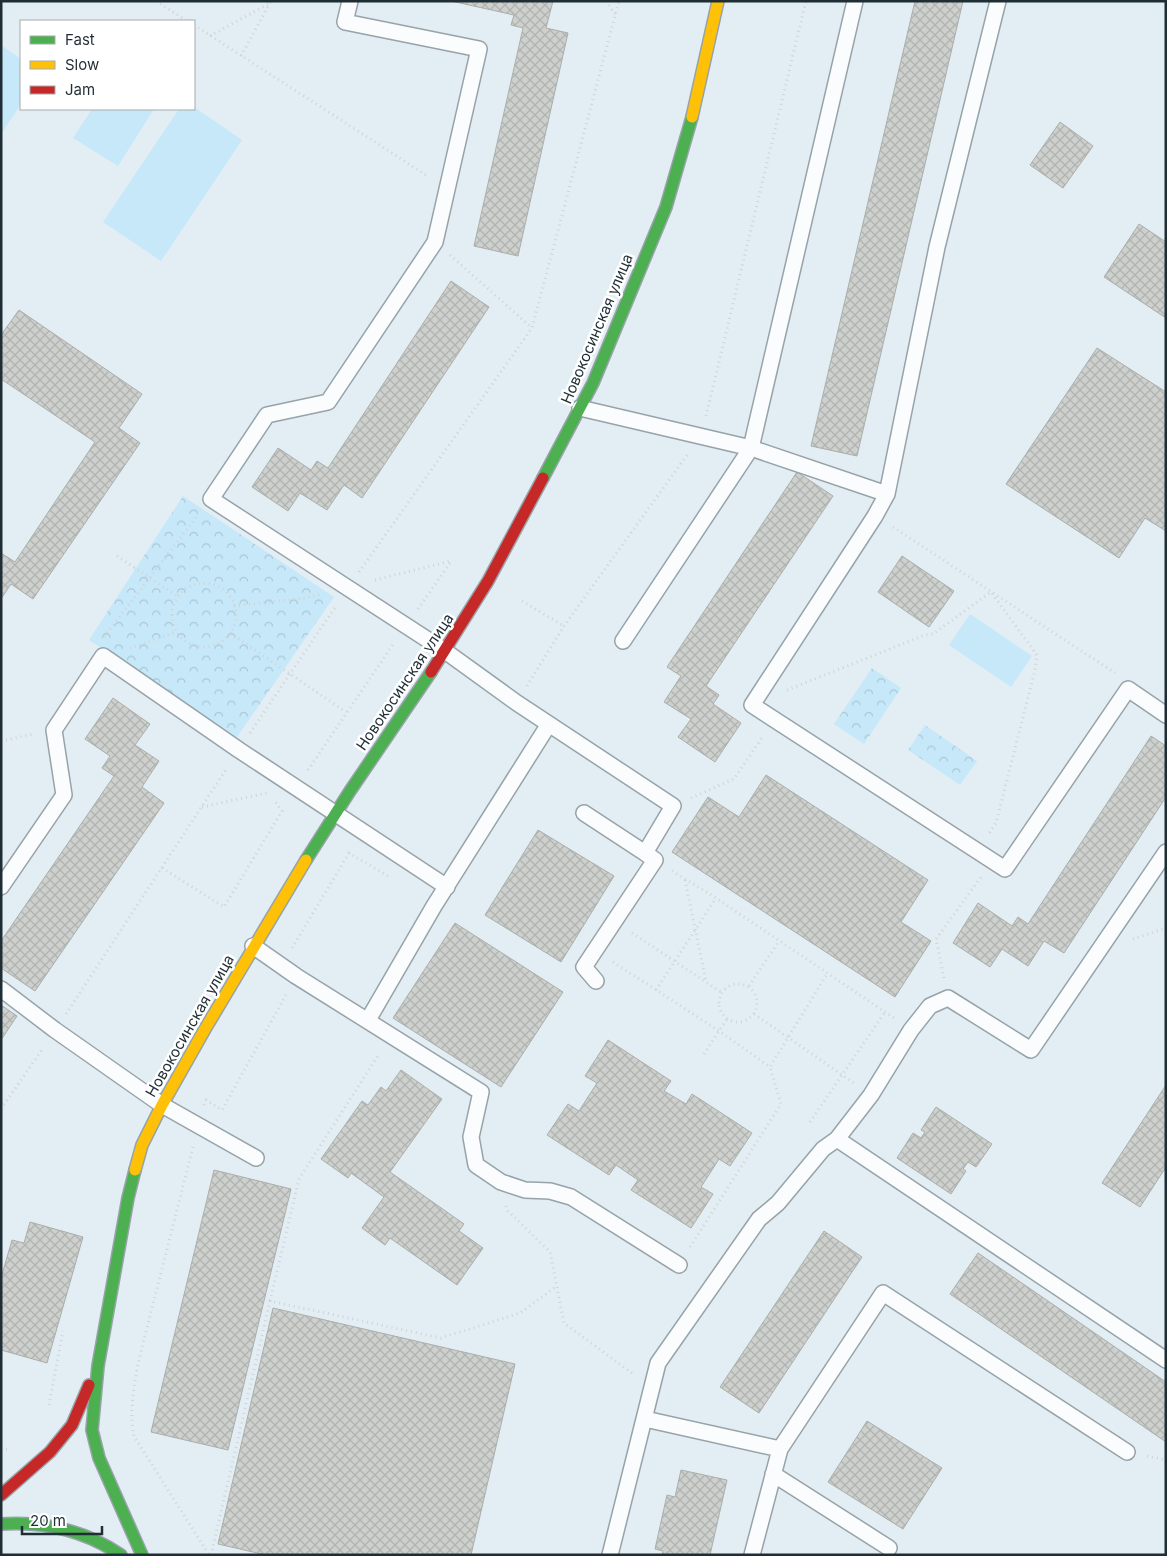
<svg xmlns="http://www.w3.org/2000/svg" width="1167" height="1556" viewBox="0 0 1167 1556" font-family="Inter,sans-serif">
  <style>
    .green { fill: #c6e8f9 }
    .park { fill: url(#park-crowns) }
    .building { fill: url(#building-cross-hatch); stroke: #abaeaa }
    .lines { fill: none; stroke-linecap: round; stroke-linejoin: round }
    .lane-casing { stroke: #97a3a8; stroke-width: 18 }
    .fast-casing { stroke: #97a3a8; stroke-width: 14 }
    .slow-casing { stroke: #97a3a8; stroke-width: 14 }
    .jam-casing { stroke: #97a3a8; stroke-width: 14 }
    .path { stroke: #cfd3d5; stroke-width: 3; stroke-dasharray: 1 4; stroke-linecap: butt }
    .lane { stroke: #fbfcfd; stroke-width: 15 }
    .fast { stroke: #4caf50; stroke-width: 11 }
    .slow { stroke: #ffc107; stroke-width: 11 }
    .jam { stroke: #c62828; stroke-width: 11 }
    .labels { text-anchor: middle; stroke-width: 5; stroke-linejoin: round; paint-order: stroke }
    .street-label { font-size: 15px; fill: #1f2e35; stroke: #fff }
  </style>
  <defs>
    <pattern id="park-crowns" width="20" height="18" patternUnits="userSpaceOnUse" patternTransform="scale(1.25)"><rect width="20" height="18" fill="#c6e8f9"/><path d="M2 6a3 3 0 1 1 6 0M12 15a3 3 0 1 1 6 0" fill="none" stroke="#aac7d6"/></pattern>
    <pattern id="building-cross-hatch" width="8" height="8" patternUnits="userSpaceOnUse" patternTransform="scale(1.25)"><rect width="8" height="8" fill="#cdd0cc"/><path d="M0 0l8 8M0 8l8-8" fill="none" stroke="#b0b3b0"/></pattern>
  </defs>
  <rect width="100%" height="100%" fill="#e2eef4"/>
  <!-- green -->
  <path class="green" d="M1,45L21,59V104L1,134Z
    M194,107L242,140L161,261L103,222L179,109H194Z
    M92,109H154L118,166L73,138Z
    M970,614L1032,656L1011,687L949,645Z"/>
  <!-- park -->
  <path class="park" d="M183,496L334,597L237,737L89,640Z
    M872,668L901,688L864,744L834,724Z
    M925,725L977,761L960,785L908,750Z"/>
  <!-- building -->
  <path class="building" d="M451,1H553L546,28L568,33L518,256L474,246L523,28L511,25L514,15Z
    M915,1H963L857,456L811,446Z
    M1060,122L1093,146L1063,188L1030,165Z
    M1139,224L1166,242V318L1104,277Z
    M451,281L489,307L362,498L344,485L327,510L300,493L288,511L252,487L278,448L311,470L317,461L328,468Z
    M19,310L142,394L119,428L140,443L33,599L11,584L1,599V553L15,562L95,442L1,379V335Z
    M1097,348L1166,392V531L1145,518L1119,558L1006,484Z
    M797,472L833,496L706,686L719,695L713,704L741,723L715,762L678,737L691,719L664,702L681,676L667,667Z
    M902,556L954,591L929,627L878,592Z
    M113,698L150,724L135,745L159,761L142,787L164,803L35,991L1,968V941L114,776L102,768L110,756L85,739Z
    M1151,736L1166,746V797L1064,953L1044,941L1028,966L1002,949L990,967L953,943L978,903L1012,926L1018,917L1028,924Z
    M766,775L928,880L901,922L931,941L895,997L672,852L708,797L739,817Z
    M538,830L614,876L561,962L485,915Z
    M455,923L563,992L501,1087L393,1018Z
    M1,1005L17,1016L1,1040Z
    M608,1040L671,1081L664,1091L686,1104L692,1094L752,1133L730,1166L719,1159L701,1187L713,1194L691,1228L631,1190L638,1180L616,1165L609,1175L547,1135L568,1104L579,1111L597,1083L585,1076Z
    M401,1070L442,1099L390,1172L464,1224L459,1231L483,1248L457,1285L390,1238L385,1245L362,1228L384,1197L351,1173L348,1178L321,1159L362,1101L368,1105L381,1087L386,1091Z
    M1166,1085V1167L1140,1207L1102,1183Z
    M936,1107L992,1144L976,1167L968,1162L963,1169L966,1171L951,1194L897,1158L913,1133L921,1138L925,1132L921,1130Z
    M214,1170L291,1189L228,1450L151,1432Z
    M30,1222L83,1237L47,1363L1,1350V1278L12,1240L24,1243Z
    M824,1231L862,1257L759,1413L720,1387Z
    M978,1253L1166,1382V1442L950,1294Z
    M273,1308L515,1364L471,1555H266L218,1544Z
    M867,1421L942,1468L903,1529L828,1482Z
    M681,1470L727,1480L710,1555H662L663,1551L655,1549L667,1495L675,1497Z"/>
  <g class="lines">
    <defs>
      <path id="lane" d="M350,1L345,22L479,49L435,242L328,402L267,415L211,499L445,651L517,703L673,806L645,853L584,813
        M998,1L937,247L887,494L875,516L752,705L1005,869L1128,689L1166,715
        M580,408L751,448L887,494
        M623,641L751,448L855,1
        M1,887L64,795L54,730L103,656L239,750L447,887
        M253,946L296,976L481,1092L471,1137L476,1165L501,1182L525,1190L550,1191L571,1197L679,1265
        M596,981L584,967L655,860L645,853
        M1,989L55,1030L162,1105L256,1158
        M368,1020L434,906L549,724
        M837,1139L1166,1360
        M645,1419L780,1449L752,1555
        M780,1449L883,1293L1127,1452
        M773,1474L889,1548
        M610,1555L658,1363L759,1219L778,1203L823,1149L837,1139L871,1095L911,1030L930,1006L948,998L1031,1050L1166,852"/>
      <path id="fast" d="M543,478L593,383L666,207L692,117
        M306,860L350,791L431,672
        M135,1170L128,1198L98,1366L92,1430L99,1458L142,1555
        M1,1524C45,1521 84,1530 121,1555"/>
      <path id="slow" d="M692,117L718,1
        M135,1170L142,1145L162,1105L205,1029L306,860"/>
      <path id="jam" d="M431,672L488,581L543,478
        M1,1495L50,1452L72,1425L89,1385"/>
    </defs>
    <!-- lane casing -->
    <use href="#lane" class="lane-casing"/>
    <!-- fast casing -->
    <use href="#fast" class="fast-casing"/>
    <!-- slow casing -->
    <use href="#slow" class="slow-casing"/>
    <!-- jam casing -->
    <use href="#jam" class="jam-casing"/>
    <!-- path -->
    <path class="path" d="M156,1L187,21
      M606,1L615,14
      M194,25L429,177
      M210,36L270,3
      M241,56L271,1
      M450,255L532,328
      M706,416L806,1
      M893,527L1115,673
      M117,556L177,596
      M359,572L532,328L619,1
      M375,580L451,561
      M172 615a32 32 0 1 1 64 0a32 32 0 1 1-64 0Z
      M522,601L564,626
      M234,606L305,598L320,595
      M418,609L452,560
      M230,633L346,712
      M104,637L198,515
      M130,648L176,632
      M527,686L564,626L687,455
      M787,690L925,635L933,634L991,592L1037,655L1035,670L996,823L988,835
      M250,733L336,606
      M1,741L34,734
      M308,770L394,643
      M691,798L734,779L763,736
      M202,807L267,793
      M162,868L224,907L282,811L274,800
      M672,871L716,898L894,1018
      M685,880L706,981
      M632,933L721,992
      M1133,939L1166,928
      M292,948L349,853L388,876
      M613,962L719,1031L770,1067L827,974
      M944,978L936,939L981,877
      M719 1003a19 19 0 1 1 38 0a19 19 0 1 1-38 0Z
      M749,986L779,941
      M656,990L716,898
      M66,1014L227,768
      M754,1014L854,1083
      M704,1054L727,1019
      M204,1105L206,1100L222,1110L286,995
      M1,1109L43,1048
      M810,1122L885,1012
      M193,1147C180,1197 168,1247 155,1296C146,1334 125,1399 134,1436L209,1555
      M506,1206L507,1210L550,1252L564,1323L633,1374
      M690,1247L781,1104L770,1067
      M270,1301L299,1179L379,1054
      M49,1405L63,1331
      M1,1450L11,1449
      M1147,1456L1166,1460
      M211,1555L270,1301L441,1338L520,1313L557,1286"/>
    <!-- lane -->
    <use href="#lane" class="lane"/>
    <!-- fast -->
    <use href="#fast" class="fast"/>
    <!-- slow -->
    <use href="#slow" class="slow"/>
    <!-- jam -->
    <use href="#jam" class="jam"/>
  </g>
  <g class="labels">
    <!-- street labels -->
    <g class="street-label">
      <text transform="translate(597 329) rotate(-67)" y="5">Новокосинская улица</text>
      <text transform="translate(405 682) rotate(-56)" y="5">Новокосинская улица</text>
      <text transform="translate(190 1026) rotate(-60)" y="5">Новокосинская улица</text>
    </g>
  </g>
  <!-- border -->
  <rect width="1167" height="1556" fill="none" stroke="#1f2e35" stroke-width="5"/>
  <!-- legend -->
  <rect x="20" y="20" width="175" height="90" fill="#ffffff" stroke="#a5abae"/>
  <rect x="30" y="36" width="25" height="8" fill="#4caf50" stroke="#a5abae"/>
  <text x="65" y="45" font-size="15" fill="#1f2e35">Fast</text>
  <rect x="30" y="61" width="25" height="8" fill="#ffc107" stroke="#a5abae"/>
  <text x="65" y="70" font-size="15" fill="#1f2e35">Slow</text>
  <rect x="30" y="86" width="25" height="8" fill="#c62828" stroke="#a5abae"/>
  <text x="65" y="95" font-size="15" fill="#1f2e35">Jam</text>
  <!-- scale -->
  <path d="M22 1526v8h80v-8" fill="none" stroke="#1f2e35" stroke-width="2.5"/>
  <text x="30" y="1526" font-size="15" fill="#1f2e35" stroke="#ffffff" stroke-width="4" paint-order="stroke">20 m</text>
</svg>
